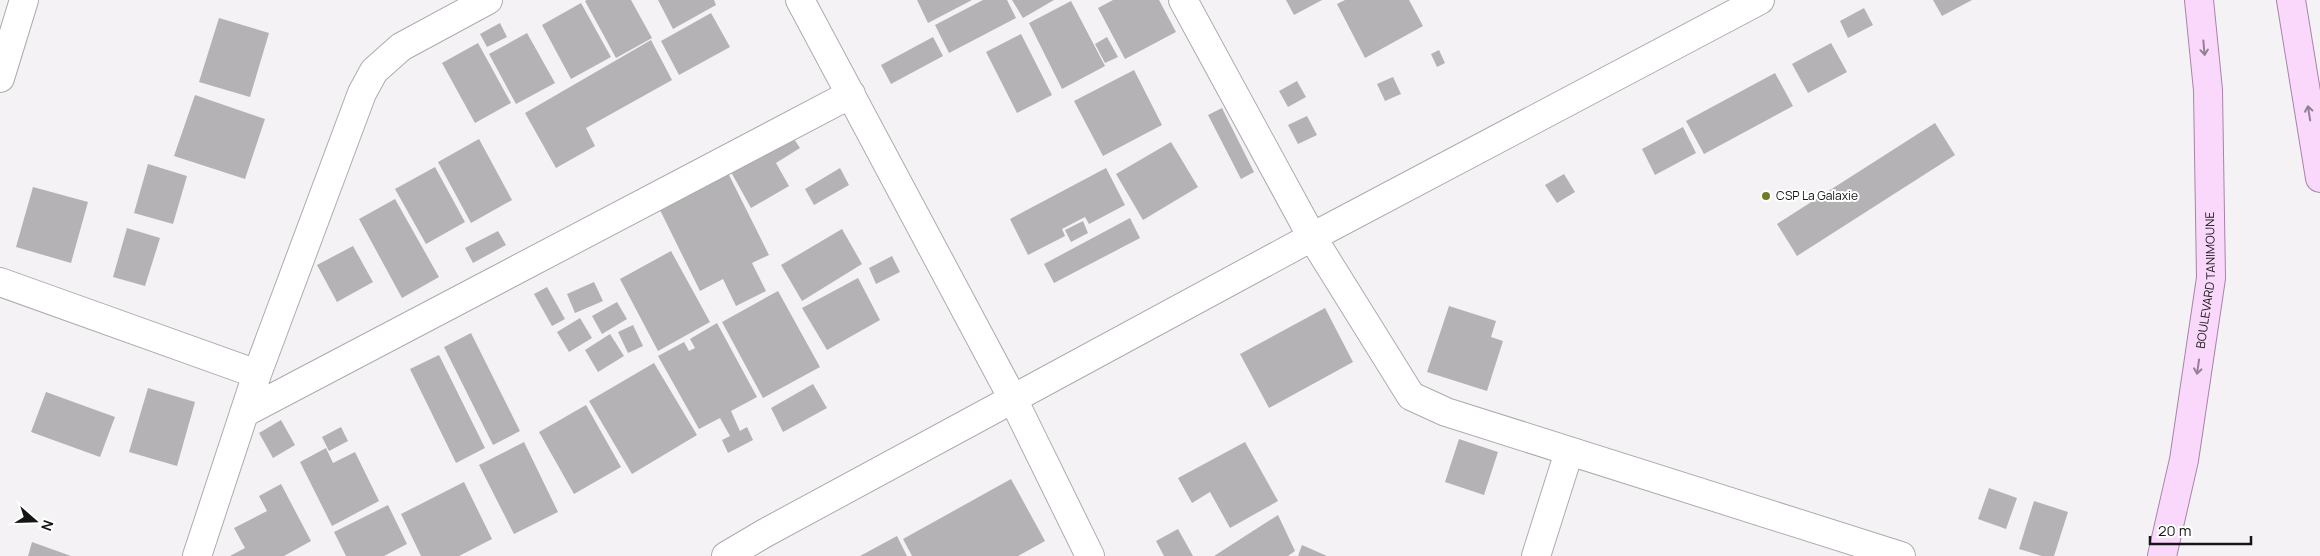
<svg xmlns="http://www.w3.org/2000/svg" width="2320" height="556" viewBox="0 0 2320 556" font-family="Manrope,sans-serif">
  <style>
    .building { fill: #b4b2b4 }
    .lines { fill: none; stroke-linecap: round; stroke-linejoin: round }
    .minor-casing { stroke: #adabae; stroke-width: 30 }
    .major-casing { stroke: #a883a9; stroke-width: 30 }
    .minor { stroke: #fff; stroke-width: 28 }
    .major { stroke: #fad8fb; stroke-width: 28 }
    .oneway { stroke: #938094 }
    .poi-dot { fill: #727c27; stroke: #fff; stroke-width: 2 }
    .labels { text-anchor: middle; stroke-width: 4; stroke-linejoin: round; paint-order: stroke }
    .poi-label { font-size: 12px; fill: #161516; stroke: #fff; text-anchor: start }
    .street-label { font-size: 12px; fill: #161516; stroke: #fff }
  </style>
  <rect width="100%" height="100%" fill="#f5f2f5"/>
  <!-- building -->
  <path class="building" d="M587,0H631L652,38L616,58L585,1Z
    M658,0H714L716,5L673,29Z
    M917,0H972L928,23Z
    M983,0H1007L1016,18L949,53L935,25Z
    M1012,0H1054L1023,18Z
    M1113,0H1159L1176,32L1125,59L1098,8Z
    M1286,0H1322L1294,15Z
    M1345,0H1409L1423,26L1365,58L1337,4Z
    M1933,0H1972L1942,16Z
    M1071,1L1105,66L1062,89L1029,23Z
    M581,3L611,57L571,79L542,25Z
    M1864,8L1873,25L1848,38L1840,21Z
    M711,13L730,47L679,75L661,41Z
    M219,18L269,33L250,97L199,82Z
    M500,23L507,37L487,47L480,34Z
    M527,33L555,83L516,104L489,54Z
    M1021,34L1052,95L1017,113L986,52Z
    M933,37L943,56L891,84L881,65Z
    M1107,37L1118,57L1105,63L1095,44Z
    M651,40L672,80L586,128L595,146L556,168L525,113Z
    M478,43L511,103L475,123L442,63Z
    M1831,43L1847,72L1808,93L1792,64Z
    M1439,50L1445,63L1437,67L1431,54Z
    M1134,70L1162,125L1103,156L1074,101Z
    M1775,73L1793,106L1704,154L1686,121Z
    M1393,77L1401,94L1385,101L1377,84Z
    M1297,81L1306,97L1288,107L1279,91Z
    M195,95L265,119L245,179L174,156Z
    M1222,108L1254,172L1241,179L1208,115Z
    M1307,116L1317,135L1298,144L1288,125Z
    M1935,123L1955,155L1797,256L1777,224Z
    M1683,127L1696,153L1655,175L1642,149Z
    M792,136L800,148L776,163L789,186L751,208L731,172Z
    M479,139L512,200L471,223L438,162Z
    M1171,142L1198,187L1143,220L1116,174Z
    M148,164L187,176L173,224L134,213Z
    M435,167L465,222L426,244L395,189Z
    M840,168L849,185L814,205L805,189Z
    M1106,168L1125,205L1089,224L1085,217L1062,229L1065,236L1028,255L1010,219Z
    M726,169L769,255L752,263L766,291L736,306L723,279L700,291L657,204Z
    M1564,174L1575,192L1557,203L1545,185Z
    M33,187L88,202L71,263L16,247Z
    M395,199L439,277L402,298L359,219Z
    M1130,218L1140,238L1054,283L1044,264Z
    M1083,221L1088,233L1071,242L1065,230Z
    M127,228L160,238L145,286L113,277Z
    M842,229L862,264L802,301L781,265Z
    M498,231L506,245L473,263L465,248Z
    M353,246L373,282L337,302L317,265Z
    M671,251L710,322L658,351L620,279Z
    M892,256L900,272L876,284L869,268Z
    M858,278L880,320L827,350L802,308Z
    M594,282L603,301L575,313L567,294Z
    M547,287L565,319L552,326L534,294Z
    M778,291L820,367L763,398L722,322Z
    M617,302L627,319L602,334L592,316Z
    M1449,306L1496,321L1491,337L1503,341L1487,391L1427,372Z
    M1325,308L1353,362L1269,408L1240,354Z
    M580,318L592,338L569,352L557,332Z
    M717,323L757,397L731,411L740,431L747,427L753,440L728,453L722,440L730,436L720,418L699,429L658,356L684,342L689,351L695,348L690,339Z
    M633,325L643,346L628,353L618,332Z
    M471,333L520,431L493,445L444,347Z
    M610,334L624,356L598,372L585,350Z
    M439,355L485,448L456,463L410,369Z
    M654,363L697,435L632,474L589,401Z
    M813,384L827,408L783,432L771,408Z
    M148,388L195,402L177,466L129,452Z
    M46,392L115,417L100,457L31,432Z
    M586,405L621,467L574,494L539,432Z
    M281,420L295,445L273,458L259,433Z
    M341,427L348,441L329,451L322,437Z
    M1459,439L1498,452L1484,495L1445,482Z
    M524,442L558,512L514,534L479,465Z
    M1245,442L1278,501L1230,528L1210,492L1192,503L1178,478Z
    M326,448L333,463L355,452L379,501L332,526L300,462Z
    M1011,479L1045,541L1018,556H912L903,539Z
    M464,482L492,539L459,556H421L401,514Z
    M281,484L311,541L284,556H230L245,548L234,528L267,511L259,496Z
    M1989,488L2017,498L2006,529L1978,519Z
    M2034,501L2068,512L2054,556H2042L2019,549Z
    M388,505L407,544L384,556H346L334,532Z
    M1278,515L1295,551L1288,556H1214Z
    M1178,529L1193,556H1164L1156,541Z
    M897,536L907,556H860Z
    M32,542L71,556H28Z
    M1302,545L1327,556H1298Z"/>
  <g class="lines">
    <defs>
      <path id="minor" d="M800,0L1013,399L1090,556
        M1183,0L1312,237L1411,396L1446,412L1901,556
        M0,78L24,0
        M0,282L257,374
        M244,413L851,94
        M197,556L257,374L362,93L374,71L401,47L488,0
        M726,556L765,533L1312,237L1760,0
        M1536,556L1569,452"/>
      <g id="major">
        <path d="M2291,0L2320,178"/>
        <path id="s1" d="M2162,556L2184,460L2211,278L2208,90L2199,0"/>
      </g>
    </defs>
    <!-- minor casing -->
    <use href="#minor" class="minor-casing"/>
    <!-- major casing -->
    <use href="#major" class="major-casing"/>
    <!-- minor -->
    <use href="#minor" class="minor"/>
    <!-- major -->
    <use href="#major" class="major"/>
  </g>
  <!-- one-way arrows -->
  <defs><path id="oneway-shaft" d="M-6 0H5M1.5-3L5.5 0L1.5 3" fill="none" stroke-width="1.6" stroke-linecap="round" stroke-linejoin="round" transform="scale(1.25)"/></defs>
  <g class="oneway">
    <use href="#oneway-shaft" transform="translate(2204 48) rotate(85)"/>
    <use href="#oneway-shaft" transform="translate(2309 113) rotate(-99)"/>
    <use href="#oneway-shaft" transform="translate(2198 367) rotate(98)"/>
  </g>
  <!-- markers -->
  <circle class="poi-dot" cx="1766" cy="196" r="5"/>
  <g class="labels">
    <!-- poi labels -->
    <g class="poi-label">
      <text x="1776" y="200">CSP La Galaxie</text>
    </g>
    <!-- street labels -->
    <g class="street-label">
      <text dy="4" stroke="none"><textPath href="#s1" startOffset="280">BOULEVARD TANIMOUNE</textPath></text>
    </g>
  </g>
  <!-- north arrow -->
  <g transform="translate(35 521) rotate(110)" stroke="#ffffff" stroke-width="4" paint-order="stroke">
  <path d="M0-4L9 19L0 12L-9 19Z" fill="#161516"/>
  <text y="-8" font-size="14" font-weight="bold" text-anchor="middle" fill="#161516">N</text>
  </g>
  <!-- scale -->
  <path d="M2150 536v8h101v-8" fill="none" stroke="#161516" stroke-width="2.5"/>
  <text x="2158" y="536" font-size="15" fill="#161516" stroke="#ffffff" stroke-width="4" paint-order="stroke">20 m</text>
</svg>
